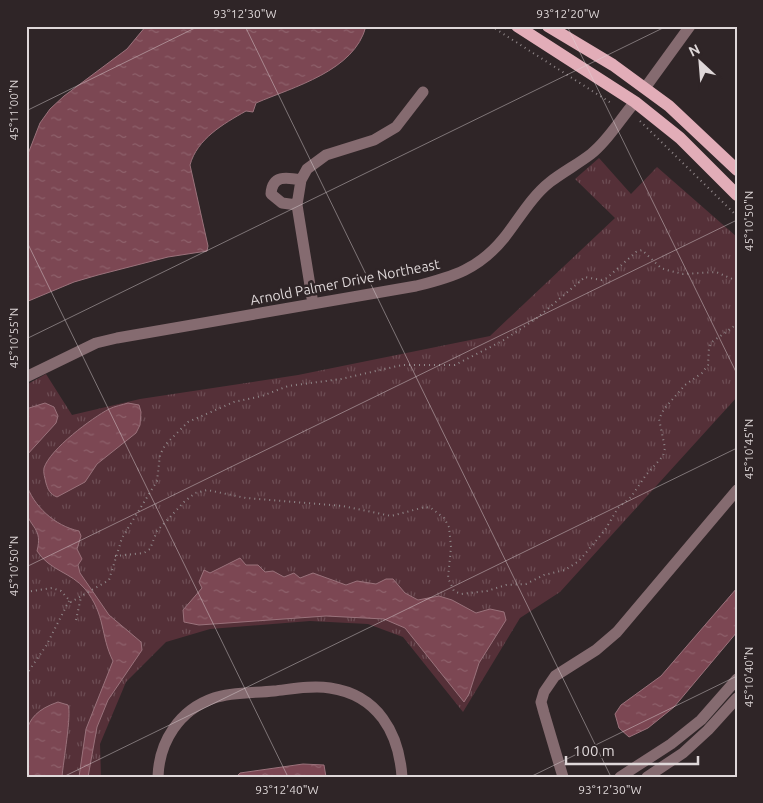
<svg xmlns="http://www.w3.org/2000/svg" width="763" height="803" viewBox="0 0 763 803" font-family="Ubuntu,sans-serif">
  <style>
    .grass { fill: url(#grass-tufts) }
    .water { fill: url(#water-ripples); stroke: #9a727b }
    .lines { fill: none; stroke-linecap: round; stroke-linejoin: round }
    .path { stroke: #908789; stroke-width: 2; stroke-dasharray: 1 4; stroke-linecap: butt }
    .minor { stroke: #856b70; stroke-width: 11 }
    .major { stroke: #e2adb8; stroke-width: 12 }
    .ticks { fill: none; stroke: #dfd8d9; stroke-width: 1; stroke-opacity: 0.45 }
    .labels { text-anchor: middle; stroke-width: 5; stroke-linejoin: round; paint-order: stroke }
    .street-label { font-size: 14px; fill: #dfd8d9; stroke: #2f2527 }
    .neatline { fill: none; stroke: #dfd8d9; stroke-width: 2 }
    .ticks-label { font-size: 12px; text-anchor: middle; fill: #dfd8d9 }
  </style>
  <defs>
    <pattern id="grass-tufts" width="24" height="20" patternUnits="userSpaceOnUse" patternTransform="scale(1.25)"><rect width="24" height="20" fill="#553038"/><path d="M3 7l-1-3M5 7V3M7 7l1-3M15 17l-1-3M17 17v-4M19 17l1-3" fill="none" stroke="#6d4d54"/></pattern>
    <pattern id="water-ripples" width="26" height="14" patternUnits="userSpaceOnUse" patternTransform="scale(1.25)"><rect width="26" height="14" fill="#7c4753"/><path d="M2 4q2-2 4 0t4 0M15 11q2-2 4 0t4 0" fill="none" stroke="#8e616b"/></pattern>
  </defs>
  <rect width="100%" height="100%" fill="#2f2527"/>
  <!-- grass -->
  <path class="grass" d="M599,158L631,194L657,167L737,237V397L560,592L520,618L463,712L403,637L368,624L310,621L210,629L166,642L126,682L100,744L101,777H26V385L46,374L72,415L140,399L298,375L490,336L615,218L575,179Z"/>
  <!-- water -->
  <path class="water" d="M146,26H366C355,71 293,87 256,103L253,112L246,111C223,124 197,139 190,165L208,246L207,251L168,257L98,275L74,282L26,302V159L40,123L50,109L64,96L127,49Z
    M45,403L54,407L58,416L56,423L26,456V409Z
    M128,403L139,405L141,412L140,425L136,433L97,464L85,482L57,497C50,494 48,490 46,483C45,478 43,473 44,468C50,449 92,418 109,409C115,406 122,405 128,403Z
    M26,483C33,506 55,526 79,531L81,536L77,549L82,559L78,565L80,573L109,615L141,642L142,650L108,700L97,727L88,777H79L86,729L113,661C100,635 106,615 85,589C71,572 50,571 37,551C43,528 30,528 26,511C24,502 26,491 26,483Z
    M240,558L246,565H258L265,572L273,571L284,577L294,573L300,578L313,573L346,585L357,581L376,584L386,579H393L405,593L418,600L439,596L452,600L476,613L490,609L504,612L506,620L479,663L469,694L464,702L405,628L384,619L326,616L199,625L184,622L183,610L202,588L199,582L204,570L210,573Z
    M737,588V632L674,707L648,728L629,737L619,728L615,714L621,705L661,676Z
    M58,702L68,705C72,713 63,763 62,777H26C26,741 17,716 58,702Z
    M303,764L324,765L326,777H236L240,773Z"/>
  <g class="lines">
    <!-- path -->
    <path class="path" d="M491,26L611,103
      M640,121L737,216
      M115,556L144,553L150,549L157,531L184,502L195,493L207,490L246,498L343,506L391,516L425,507L431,508L444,518L449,527L451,547L448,578L454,591L461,594L487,591L506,585L526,584L544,575L565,570L579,561L605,530L618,508L631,497L646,475L663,456L665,448L659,419L664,409L685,385L702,373L708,365L709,347L712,342L737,324
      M26,592L52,588L61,591L71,602L109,580L122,538L157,481L160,455L165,445L188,422L234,402L262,396L288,386L341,379L402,365H455L504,340L537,318L585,277L601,280L607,278L636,252L642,250L661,268L667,270L683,274L716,272L737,281
      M76,620L81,597
      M26,675L46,646L69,601"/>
    <!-- minor -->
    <path class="minor" d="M645,88L690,26
      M297,205L282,203L271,194C272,175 286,177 301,180
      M313,304L297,205L301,180L307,169L326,155L374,140L396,127L423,92
      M26,377L96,343L117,338L416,286C453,277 479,269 504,238C519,219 531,197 550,182C563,172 578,164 591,154C609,140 620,119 635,102
      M158,777C159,742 179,710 214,698C232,692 254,693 274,691C292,689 312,685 330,688C378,695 399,733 402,777
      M563,777L544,713L541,702L544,692L555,676L596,650L617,632L737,490
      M620,777L671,744L701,720L737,679
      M647,777L683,753L708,730L737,698"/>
    <!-- major -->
    <path class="major" d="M517,26L635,102L680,138L737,195
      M548,26L613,65L669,106L737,170"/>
  </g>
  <!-- ticks -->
  <path class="ticks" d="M245,26L611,777M567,26L737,374M26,111L199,26M26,240L288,777M26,339L667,26M26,567L737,220M63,777L737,448M530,777L737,676"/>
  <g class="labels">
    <!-- street labels -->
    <g class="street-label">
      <text transform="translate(345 282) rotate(-11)" y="5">Arnold Palmer Drive Northeast</text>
    </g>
  </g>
  <!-- border -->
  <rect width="763" height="803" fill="none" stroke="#2f2527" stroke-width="55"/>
  <!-- north arrow -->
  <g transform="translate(700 62) rotate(334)" stroke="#2f2527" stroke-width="4" paint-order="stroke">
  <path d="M0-4L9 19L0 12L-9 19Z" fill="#dfd8d9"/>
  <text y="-8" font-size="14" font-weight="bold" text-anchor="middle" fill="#dfd8d9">N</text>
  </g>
  <!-- scale -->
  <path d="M566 756v8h132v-8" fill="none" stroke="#dfd8d9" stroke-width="2.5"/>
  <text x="573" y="756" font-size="15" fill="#dfd8d9" stroke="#2f2527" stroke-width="4" paint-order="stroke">100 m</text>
  <rect x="28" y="28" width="708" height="748" class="neatline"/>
  <g class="ticks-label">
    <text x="245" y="18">93°12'30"W</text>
    <text x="568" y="18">93°12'20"W</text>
    <text transform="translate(14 110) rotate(-90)" y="4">45°11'00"N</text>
    <text transform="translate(749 221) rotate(-90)" y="4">45°10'50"N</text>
    <text transform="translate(14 338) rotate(-90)" y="4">45°10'55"N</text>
    <text transform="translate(749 449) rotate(-90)" y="4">45°10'45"N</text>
    <text transform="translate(14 566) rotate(-90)" y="4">45°10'50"N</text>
    <text transform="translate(749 677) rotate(-90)" y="4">45°10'40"N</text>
    <text x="287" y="794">93°12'40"W</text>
    <text x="610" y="794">93°12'30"W</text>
  </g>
</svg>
